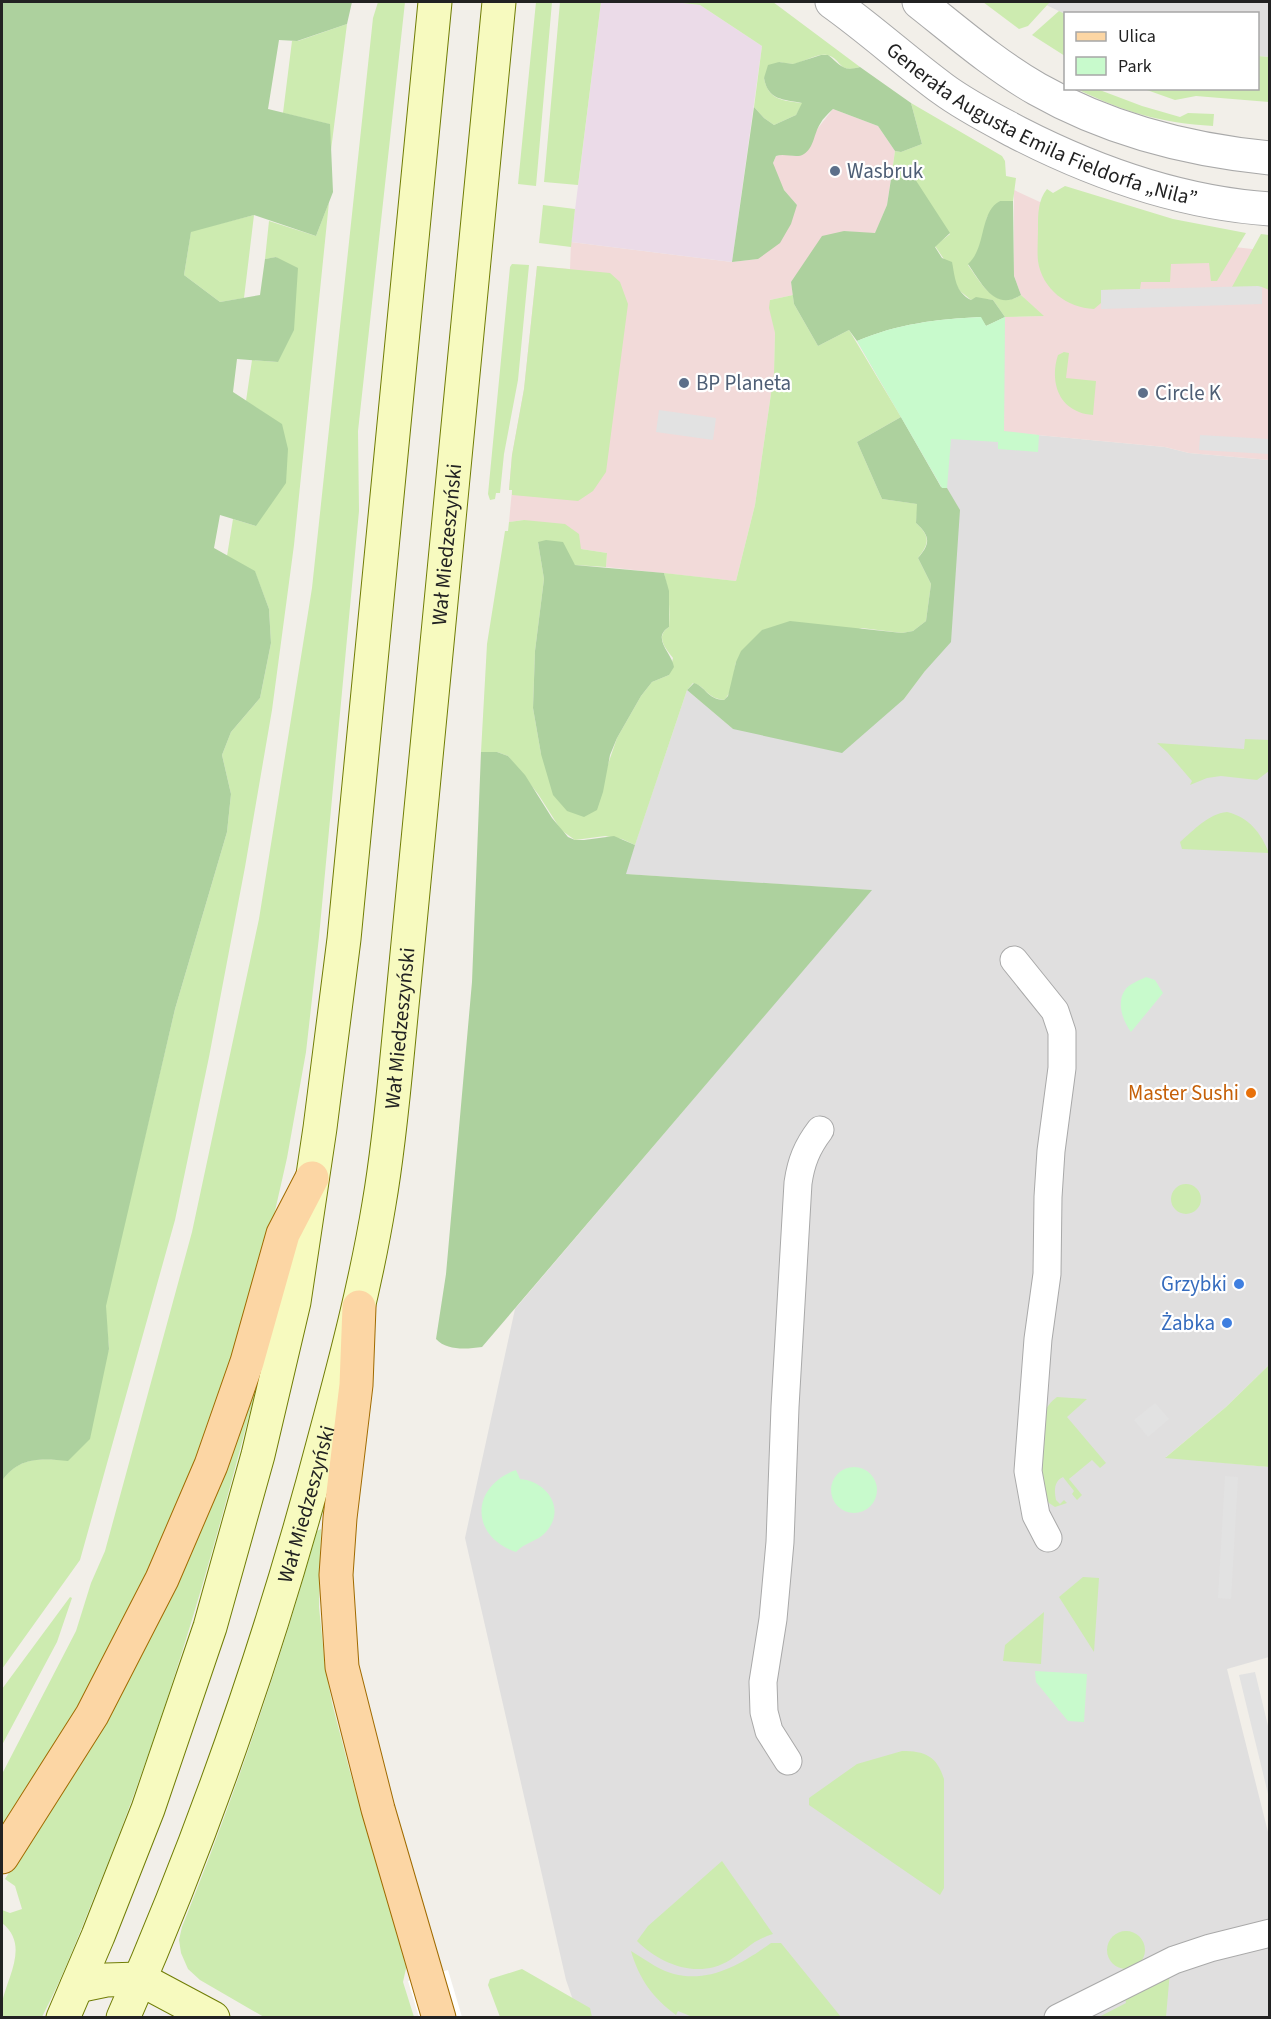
<svg xmlns="http://www.w3.org/2000/svg" width="1271" height="2019" viewBox="0 0 1271 2019" font-family="'Source Sans 3',sans-serif">
  <style>
    .residential { fill: #e0dfdf }
    .commercial { fill: #f2dad9 }
    .industrial { fill: #ebdbe8 }
    .grass { fill: #cdebb0 }
    .forest { fill: #add19e }
    .park { fill: #c8facc }
    .parking { fill: #e2e2e2 }
    .pier { fill: #fff }
    .lines { fill: none; stroke-linecap: round; stroke-linejoin: round }
    .minor-casing { stroke: #a9a9a9; stroke-width: 29 }
    .tertiary-casing { stroke: #a9a9a9; stroke-width: 35 }
    .secondary-casing { stroke: #707d05; stroke-width: 35 }
    .primary-casing { stroke: #a06b00; stroke-width: 35 }
    .minor { stroke: #fff; stroke-width: 27 }
    .tertiary { stroke: #fff; stroke-width: 33 }
    .secondary { stroke: #f7fabf; stroke-width: 33 }
    .primary { stroke: #fcd6a4; stroke-width: 33 }
    .service-dot { fill: #5c6f8a; stroke: #fff; stroke-width: 2 }
    .food-dot { fill: #e8710a; stroke: #fff; stroke-width: 2 }
    .shop-dot { fill: #3f7fe0; stroke: #fff; stroke-width: 2 }
    .labels { text-anchor: middle; stroke-width: 4.5; stroke-linejoin: round; paint-order: stroke }
    .street-label { font-size: 21px; fill: #222; stroke: #fff }
    .service-label { font-size: 21px; fill: #4e5e75; stroke: #fff; text-anchor: start }
    .food-label { font-size: 21px; fill: #c56008; stroke: #fff; text-anchor: end }
    .shop-label { font-size: 21px; fill: #366cbe; stroke: #fff; text-anchor: end }
  </style>
  <rect width="100%" height="100%" fill="#f2efe9"/>
  <!-- residential -->
  <path class="residential" d="M1040,2H1269V57L1258,56V14H1065Z
    M1005,317V432L1165,447L1189,453L1269,460V1365L1226,1407L1166,1457L1269,1467V1657L1227,1669L1269,1836V2017H579L566,1980L465,1538L515,1309L871,890L625,874L687,690L733,729L904,699L925,671L942,488L857,341L987,326Z"/>
  <!-- commercial -->
  <path class="commercial" d="M833,109L878,126L895,151L887,205L875,234L844,231L791,282L793,295L770,300L775,333L774,373L755,505L736,581L606,567L607,553L581,549L524,520L509,522L512,490H509L512,455L524,389L537,266L570,269L571,242L732,262L758,259L797,205L784,190L775,173L773,163L776,156L784,154L796,156Z
    M1014,190L1105,232L1252,249L1269,253V460L1189,453L1165,447L1004,432L1005,317L1043,316L1021,295L1014,276Z"/>
  <!-- industrial -->
  <path class="industrial" d="M601,2H674L700,5L762,46L732,262L571,242Z"/>
  <!-- grass -->
  <path class="grass" d="M378,2H405L358,431L359,511L319,937L306,1052L287,1158L265,1255L203,1448L153,1569L103,1665L2,1833V1774L76,1631L91,1583L105,1551L192,1232L259,919L312,588L373,18Z
    M536,2H552L536,186L518,184Z
    M560,2H601L578,185L544,182Z
    M674,2H773L860,67C837,74 843,59 827,55C817,53 804,62 794,64C789,64 784,63 779,62L764,78C768,100 783,101 803,103L796,115L774,125L764,118L754,107L762,46L700,5Z
    M983,2H1048L1049,3L1028,26L1019,29Z
    M1059,11L1065,14V56L1032,35Z
    M347,24L331,150L329,124L283,113L292,41H298Z
    M1258,56L1269,57V102L1196,96L1175,100L1144,89L1258,88Z
    M1077,89H1097L1142,106L1180,117L1188,113L1214,114L1213,126C1161,123 1124,112 1077,89Z
    M911,103L1002,156L1005,161L1006,176L1016,178L1013,201H1000L987,217L983,237L975,258L968,265C981,283 995,311 1021,295L1044,316L1005,317L993,300L976,298L971,300L960,291L954,282V274L935,246L950,234L908,177L891,179L895,151L901,152L922,144Z
    M1065,186L1173,219L1246,233L1217,281H1211L1209,263L1171,264L1170,282H1141L1140,289L1101,290V303L1094,309C1067,308 1042,289 1038,261C1037,251 1038,239 1038,228C1038,214 1038,200 1047,189L1053,193Z
    M329,202L294,545L272,710L245,867L209,1057L175,1220L80,1560L2,1669V1481C19,1456 41,1459 68,1460L109,1349L105,1306L175,1009L227,832L231,794L222,755L231,732L260,698L271,643L269,609L255,572L227,556L233,519L256,526L282,425L246,401L252,360L278,362L277,257L265,259L269,221L316,236Z
    M543,205L575,209L571,247L539,243Z
    M254,215L244,298L220,302L184,275L191,231Z
    M1261,234L1269,235V290L1262,287H1232Z
    M512,264L529,265L518,380L504,454L500,493H496L495,499L490,500L488,494L510,267Z
    M537,266L610,273L620,282L628,304L606,472L593,491L578,501L512,495V490H509L512,455L524,389Z
    M793,295L794,304L818,346L849,330L901,417L857,442L882,499L918,504L916,523C930,536 930,543 918,558L931,584L926,621L913,631L902,633L862,628L736,662C733,674 734,691 724,700C706,698 706,686 693,683L687,690L635,845L622,839L605,836L575,840L561,830L538,794L508,756L497,752H481L487,644L505,531H508L509,522L524,520L565,524L579,534L581,549L607,553L606,567L575,565L538,542L544,579L535,651L533,708L541,754L606,770L617,738L641,696L652,682L669,675L673,658C665,648 655,636 669,627C670,608 669,592 664,573L736,581L755,505L774,373L775,333L769,308L770,300Z
    M1064,352L1069,353L1066,378L1096,381L1093,415C1088,414 1083,414 1079,412C1055,403 1051,376 1058,355Z
    M1245,739L1269,740V771L1257,780L1221,776L1207,778L1190,785L1192,781L1167,752L1157,743L1244,749Z
    M1227,812C1249,817 1261,833 1269,853L1182,849L1180,842C1194,830 1208,814 1227,812Z
    M1171 1199a15 15 0 1 1 30 0a15 15 0 1 1-30 0Z
    M1269,1365V1467L1165,1458L1226,1407Z
    M260,1373C216,1545 168,1715 101,1880C82,1926 65,1973 42,2017L2,2018C2,2013 1,2008 2,2003C7,1977 30,1945 2,1923V1910L10,1913L22,1909L15,1886L5,1879L69,1779Z
    M1057,1397L1087,1399L1067,1417L1106,1463L1100,1468L1092,1460L1069,1479L1082,1495L1077,1500L1072,1494L1074,1491L1063,1477C1054,1481 1054,1491 1056,1500L1060,1504L1064,1500L1067,1503L1055,1507L1049,1503L1045,1496C1043,1478 1037,1431 1043,1415C1046,1408 1051,1401 1057,1397Z
    M321,1529L319,1607L325,1665L332,1703L350,1772L407,1964L403,1982L414,2017H264L200,1980L188,1969L181,1953L179,1940L182,1927C234,1797 279,1666 317,1531Z
    M1083,1577L1099,1578L1094,1652L1059,1597Z
    M70,1597L72,1598L57,1642L2,1745V1689Z
    M1044,1612L1041,1664L1003,1661L1005,1645Z
    M902,1751C925,1751 937,1756 944,1779V1888L940,1895L809,1805V1798L857,1764Z
    M722,1861L773,1934C751,1941 748,1949 730,1960C698,1980 660,1964 637,1941L648,1926Z
    M1107 1950a19 19 0 1 1 38 0a19 19 0 1 1-38 0Z
    M771,1943H781L841,2017L695,2018L678,2011L676,2015C653,1998 639,1979 631,1951C639,1956 647,1961 655,1966C697,1990 736,1968 771,1943Z
    M522,1969L590,2008L592,2017H500L488,1985L490,1979Z
    M1170,1971L1166,2017L1097,2018L1126,2003L1124,1993Z"/>
  <!-- forest -->
  <path class="forest" d="M2,2H352L347,24L297,41L279,40L268,109L330,124L333,192L316,236L254,215L191,232L184,275L220,302L260,295L265,259L276,257L298,268L294,330L278,362L237,359L233,392L282,424L288,449L286,483L256,526L220,515L214,548L255,571L269,609L271,643L260,698L231,732L222,755L231,794L227,832L175,1009L106,1306L109,1349L90,1439L68,1461C41,1458 18,1457 2,1481Z
    M821,55H828C841,65 842,72 860,67L911,103L922,144L901,152L895,151L878,126L833,109C828,114 823,118 820,124C814,133 814,148 804,154C797,159 785,153 776,156L773,163L784,190L797,205L791,224L780,243L758,259L732,262L754,107L764,118L774,125L796,115L802,103C784,99 768,101 764,78L768,65L779,62L793,64Z
    M908,177L915,179L950,233L935,247L942,258L952,262C955,277 955,292 971,300L976,297L993,300L1005,317L986,326L980,317C937,319 897,324 857,341L849,330L818,346L794,304L791,282L822,236L844,231L875,233L887,205L891,179Z
    M1000,201H1013L1014,276L1021,295C995,312 982,284 968,264C987,247 979,212 1000,201Z
    M901,417L941,487L947,488L960,510L951,642L925,671L904,699L842,753L733,729L687,690L694,683C706,687 707,699 724,700L728,696L736,662L741,651L762,630L790,621L902,633L913,631L926,621L931,584L918,558C931,543 930,536 916,523L917,504L882,499L857,442Z
    M546,540L563,542L575,565L664,573L669,591V627C651,638 672,653 674,667L669,675L652,682L641,696L617,738L610,755L603,792L597,810L584,817L567,811L553,795L541,754L533,708L535,651L544,579L538,542Z
    M481,752H497L508,756L525,775L552,818L568,837L575,840H584L614,836L635,845L626,874L872,890L482,1347C467,1349 447,1351 436,1339L446,1274L472,982Z"/>
  <!-- park -->
  <path class="park" d="M981,317L986,326L1005,317L1004,431L1039,435L1038,452L998,449V442L951,439L947,488H942L857,341C897,324 937,319 981,317Z
    M1146,977L1155,980L1163,993L1131,1032C1123,1021 1116,1003 1125,990C1129,984 1140,980 1146,977Z
    M831 1490a23 23 0 1 1 46 0a23 23 0 1 1-46 0Z
    M516,1470L520,1479C546,1481 567,1508 546,1532C537,1542 525,1542 516,1552C469,1536 471,1486 516,1470Z
    M1035,1671L1087,1674L1084,1722L1068,1721L1036,1682Z"/>
  <!-- parking -->
  <path class="parking" d="M1258,286L1262,287V304L1101,309V290Z
    M659,410L716,418L713,440L656,432Z
    M1200,435L1269,439V454L1199,450Z
    M1155,1403L1169,1419L1148,1437L1134,1420Z
    M1225,1476L1238,1477L1231,1599L1218,1598Z
    M1255,1672L1269,1730V1798L1239,1675Z"/>
  <!-- pier -->
  <path class="pier" d="M448,1970L462,2017H419L408,1981Z"/>
  <g class="lines">
    <defs>
      <path id="minor" d="M1014,960L1055,1011L1062,1032V1068L1051,1151L1048,1197L1047,1274L1038,1339L1028,1471L1036,1515L1048,1538
        M788,1761L769,1731L764,1712L763,1682L773,1619L780,1542L785,1407L798,1183C801,1162 807,1147 820,1130
        M1058,2018L1174,1960L1210,1948L1270,1933"/>
      <g id="tertiary">
        <path id="s1" d="M832,2C870,29 905,61 943,89C966,106 992,119 1018,133C1096,173 1181,203 1270,209"/>
        <path d="M919,2C957,32 995,65 1037,89C1109,130 1188,150 1270,158"/>
      </g>
      <g id="secondary">
        <path d="M77,1986L106,1980L140,1979L213,2018"/>
        <path d="M63,2018L98,1936L148,1809L210,1627L258,1455L294,1302L320,1128L344,939L435,2"/>
        <path id="s2" d="M123,2018C206,1829 273,1636 325,1437C346,1359 366,1283 379,1204C388,1152 393,1100 398,1047L499,2"/>
      </g>
      <path id="primary" d="M359,1307L356,1385L340,1518L336,1575L342,1667L378,1809L439,2018
        M2,1857L92,1715L162,1579L211,1465L247,1362L283,1234L312,1178"/>
    </defs>
    <!-- minor casing -->
    <use href="#minor" class="minor-casing"/>
    <!-- tertiary casing -->
    <use href="#tertiary" class="tertiary-casing"/>
    <!-- secondary casing -->
    <use href="#secondary" class="secondary-casing"/>
    <!-- primary casing -->
    <use href="#primary" class="primary-casing"/>
    <!-- minor -->
    <use href="#minor" class="minor"/>
    <!-- tertiary -->
    <use href="#tertiary" class="tertiary"/>
    <!-- secondary -->
    <use href="#secondary" class="secondary"/>
    <!-- primary -->
    <use href="#primary" class="primary"/>
  </g>
  <!-- markers -->
  <g class="service-dot">
    <circle cx="835" cy="171" r="6"/>
    <circle cx="684" cy="383" r="6"/>
    <circle cx="1143" cy="393" r="6"/>
  </g>
  <circle class="food-dot" cx="1251" cy="1093" r="6"/>
  <g class="shop-dot">
    <circle cx="1239" cy="1284" r="6"/>
    <circle cx="1227" cy="1323" r="6"/>
  </g>
  <g class="labels">
    <!-- street labels -->
    <g class="street-label">
      <text dy="7" stroke="none"><textPath href="#s1" startOffset="246">Generała Augusta Emila Fieldorfa „Nila”</textPath></text>
      <text dy="7" stroke="none"><textPath href="#s2" startOffset="1518">Wał Miedzeszyński</textPath></text>
      <text dy="7" stroke="none"><textPath href="#s2" startOffset="1032">Wał Miedzeszyński</textPath></text>
      <text dy="7" stroke="none"><textPath href="#s2" startOffset="546">Wał Miedzeszyński</textPath></text>
    </g>
    <!-- service labels -->
    <g class="service-label">
      <text x="847" y="178">Wasbruk</text>
      <text x="696" y="390">BP Planeta</text>
      <text x="1155" y="400">Circle K</text>
    </g>
    <!-- food labels -->
    <g class="food-label">
      <text x="1239" y="1100">Master Sushi</text>
    </g>
    <!-- shop labels -->
    <g class="shop-label">
      <text x="1227" y="1291">Grzybki</text>
      <text x="1215" y="1330">Żabka</text>
    </g>
  </g>
  <!-- border -->
  <rect width="1271" height="2019" fill="none" stroke="#222222" stroke-width="6"/>
  <!-- legend -->
  <rect x="1064" y="12" width="195" height="78" fill="#ffffff" stroke="#a7a7a7" stroke-width="1.5"/>
  <rect x="1076" y="32" width="30" height="9" fill="#fcd6a4" stroke="#a7a7a7" stroke-width="1.5"/>
  <text x="1118" y="42" font-size="18" fill="#222222">Ulica</text>
  <rect x="1076" y="57" width="30" height="18" fill="#c8facc" stroke="#a7a7a7" stroke-width="1.5"/>
  <text x="1118" y="72" font-size="18" fill="#222222">Park</text>
</svg>
